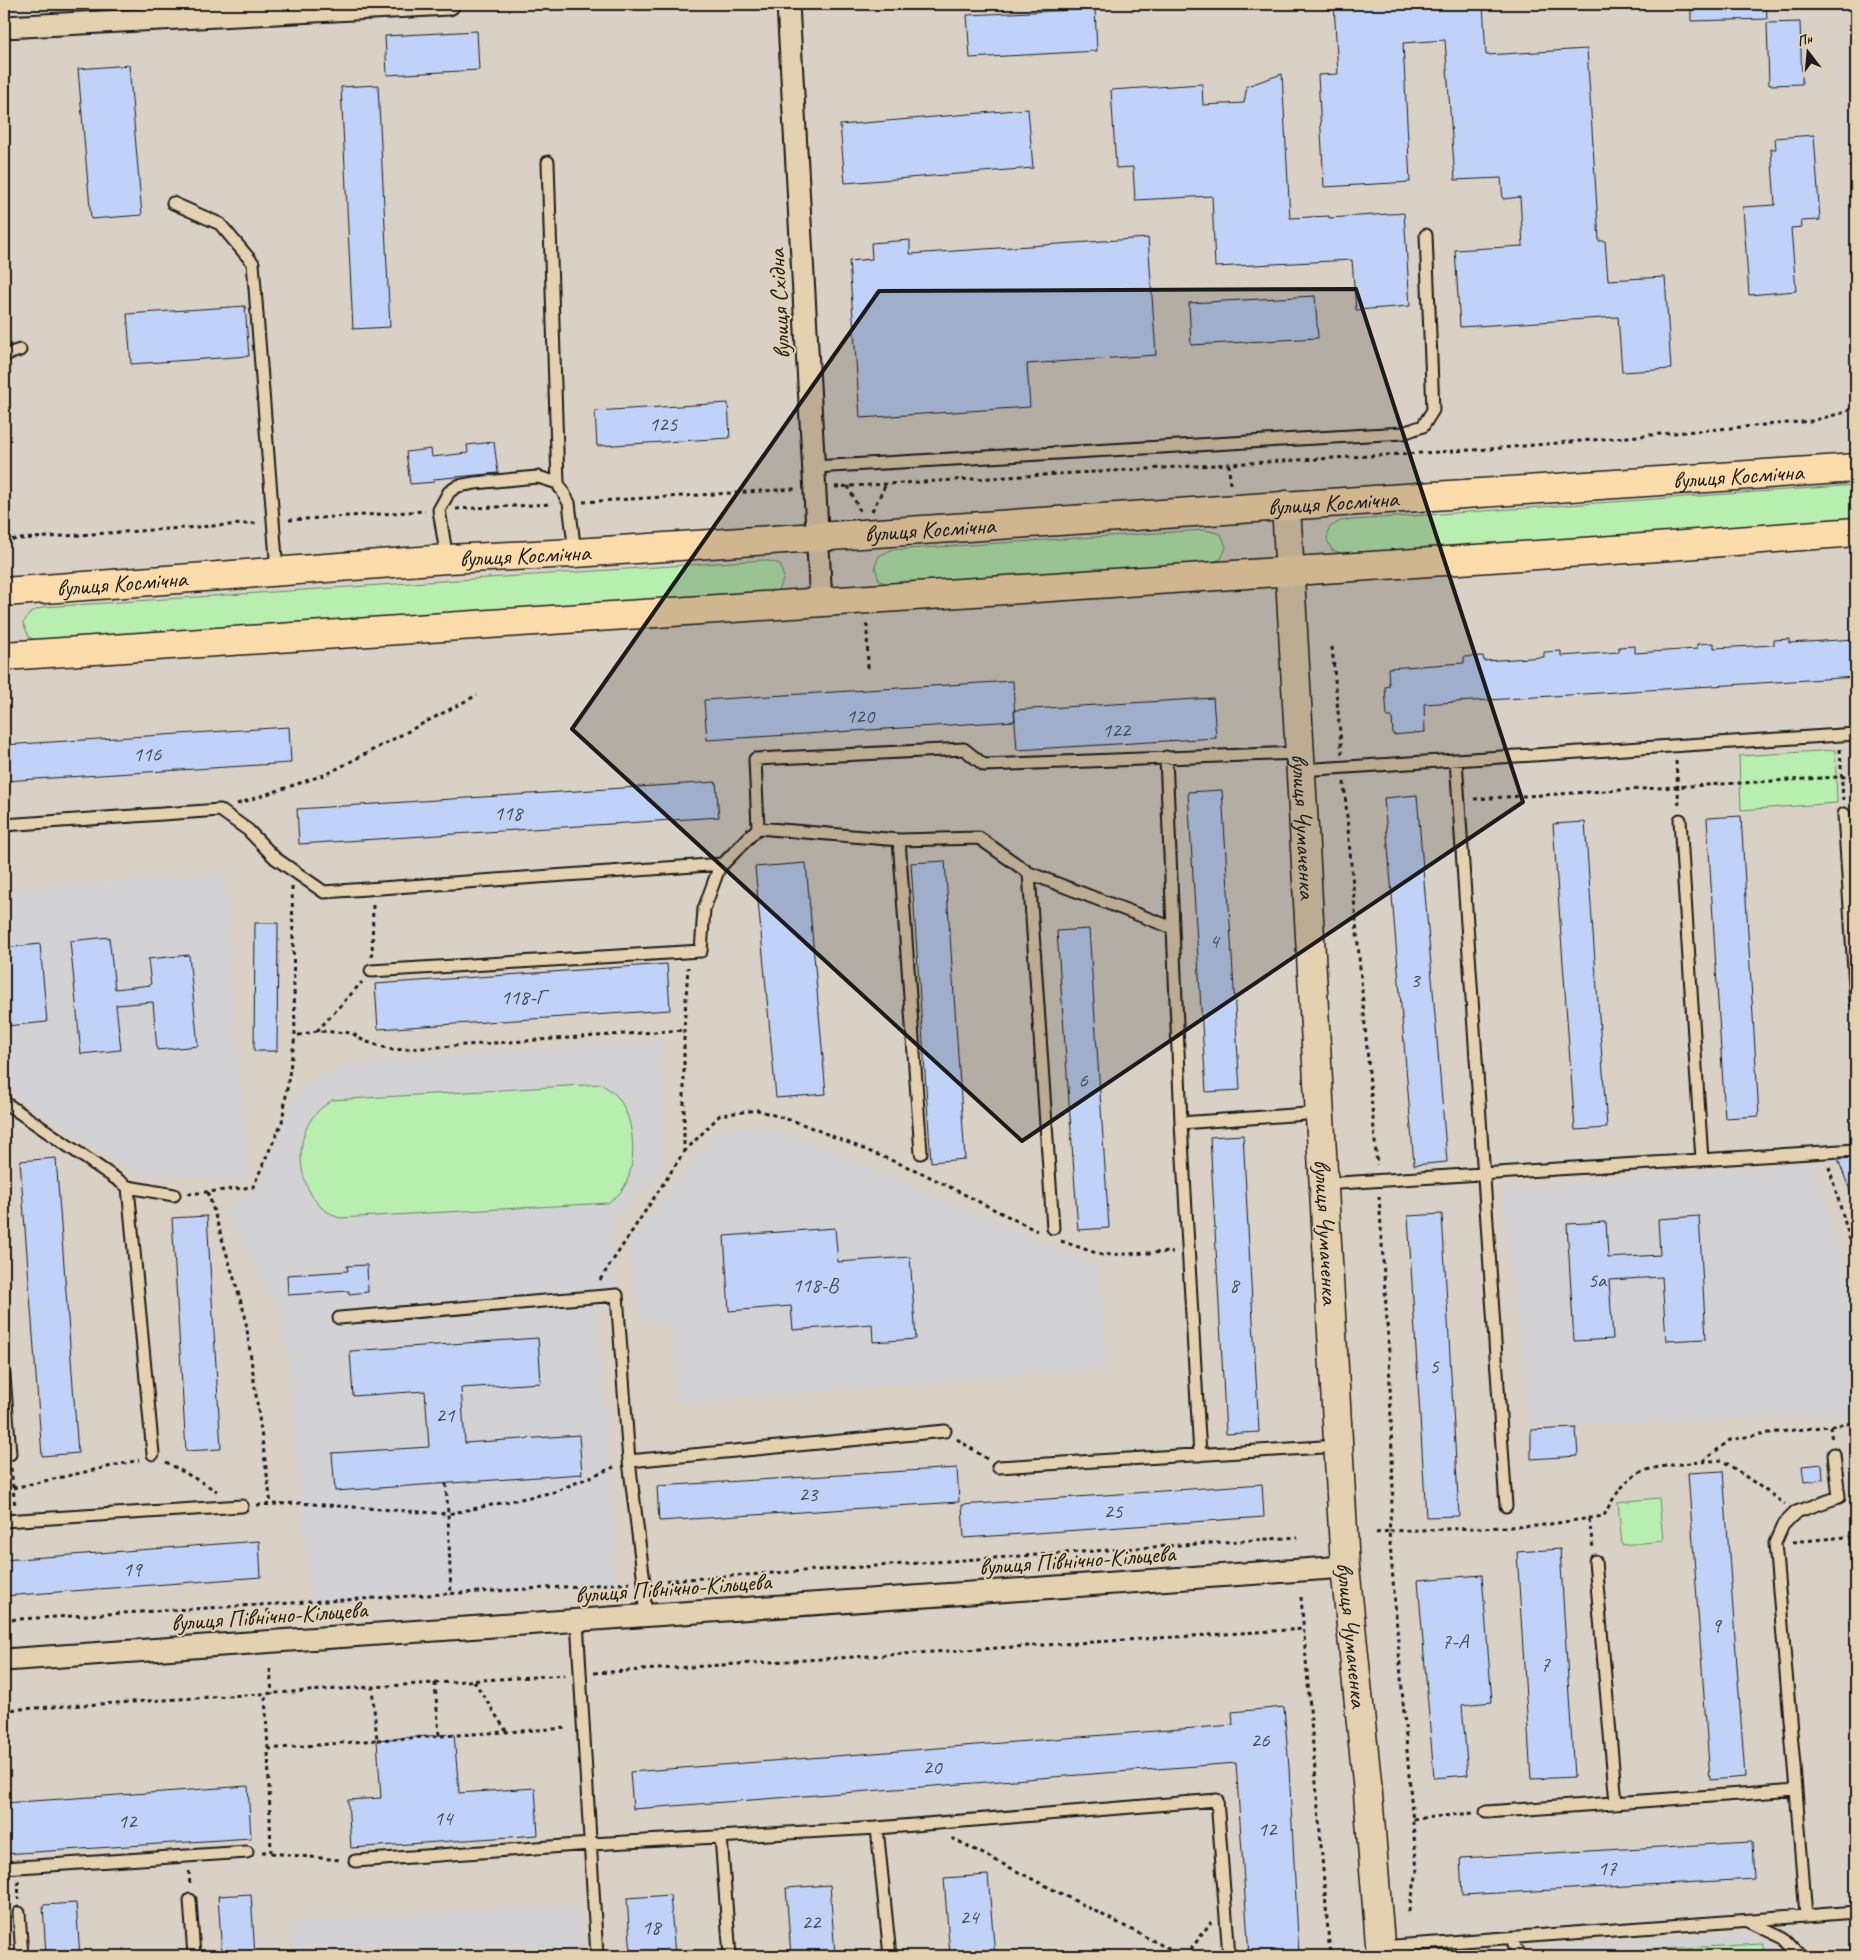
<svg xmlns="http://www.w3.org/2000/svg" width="1860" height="1960" viewBox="0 0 1860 1960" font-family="Caveat,sans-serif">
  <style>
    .built { fill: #d2d1d4 }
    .green { fill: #b8eeaf; stroke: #6a8566 }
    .building { fill: #c0d2f7; stroke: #1c1c1c }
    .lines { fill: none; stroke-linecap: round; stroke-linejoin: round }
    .lane-casing { stroke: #1c1c1c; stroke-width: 15 }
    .street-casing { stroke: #1c1c1c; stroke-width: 25 }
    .secondary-casing { stroke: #1c1c1c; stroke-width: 31 }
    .primary-casing { stroke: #1c1c1c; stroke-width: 31 }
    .path { stroke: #1c1c1c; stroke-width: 3; stroke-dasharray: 4 4; stroke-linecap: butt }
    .lane { stroke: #e4d1af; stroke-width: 11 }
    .street { stroke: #e4d1af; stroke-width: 21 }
    .secondary { stroke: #e4d1af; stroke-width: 28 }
    .primary { stroke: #fddcac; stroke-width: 28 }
    .marked { fill: #1c1c1c; fill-opacity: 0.2; stroke: #1c1c1c; stroke-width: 4; stroke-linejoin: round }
    .labels { text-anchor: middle; stroke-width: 4; stroke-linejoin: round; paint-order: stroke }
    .number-label { font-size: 21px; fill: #454a53 }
    .street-label { font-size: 24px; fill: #1c1c1c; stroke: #e4d1af }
  </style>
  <rect width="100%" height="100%" fill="#d9d1c5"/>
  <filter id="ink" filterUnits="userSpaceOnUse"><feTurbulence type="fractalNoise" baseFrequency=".02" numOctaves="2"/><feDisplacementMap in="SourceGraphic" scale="10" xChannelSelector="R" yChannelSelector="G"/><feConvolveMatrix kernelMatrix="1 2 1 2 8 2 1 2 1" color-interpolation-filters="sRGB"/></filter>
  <g filter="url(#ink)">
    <!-- built -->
    <path class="built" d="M225,873L247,1181L133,1172L4,1089V889Z
      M660,1040L664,1063L660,1170L613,1220L617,1295L598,1296L616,1584L312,1603L283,1319L223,1208L256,1190L293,1100L312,1081L344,1066L482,1052Z
      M748,1126L782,1131L1099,1266L1108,1367L678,1403L672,1326L641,1320L629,1240L717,1133Z
      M1813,1163L1856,1305V1413L1652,1423L1531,1425L1501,1188Z
      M577,1904L580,1956H292L290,1922Z
      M1744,1933L1776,1947L1777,1956H1445Z"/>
    <!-- green -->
    <path class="green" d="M1856,485V520L1343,554L1332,550L1327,540L1329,528L1340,521Z
      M1205,530L1221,534L1226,547L1221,559L1207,564L891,587L879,580L875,567L879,556L891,550Z
      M764,560L780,564L784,578L777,592L41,643L29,637L23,623L31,612L44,607Z
      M1835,750L1837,803L1741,810L1739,756Z
      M601,1084C605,1087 612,1091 616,1095C636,1118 639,1170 620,1193C616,1197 611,1200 608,1203L339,1218C334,1215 327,1212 322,1208C297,1185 293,1137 317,1112C321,1108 327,1104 332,1100Z
      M1659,1498L1663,1541L1622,1545L1618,1502Z
      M1763,1944L1764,1956H1558V1954Z"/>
    <!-- building -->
    <path class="building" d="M1334,4H1483L1486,55L1587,49L1599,241H1605L1608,280L1665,277L1671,369L1622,372L1618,317L1460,327L1455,250L1523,246L1520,197L1503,199L1501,178L1455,180L1445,40L1403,43L1410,182L1324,187L1318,75L1338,74Z
      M1691,4H1766L1767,19L1691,21Z
      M1095,9L1097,51L970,58L967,15Z
      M1800,22L1802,84L1769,85L1767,23Z
      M477,31L479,70L387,75L385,36Z
      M129,65L142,215L91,219L78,69Z
      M1282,74L1290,218L1329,216V218L1404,213L1410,306L1356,310L1352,260L1215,267L1212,196L1135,200L1133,167L1116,168L1111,90L1202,84L1203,105L1244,103L1247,86Z
      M378,85L390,327L353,329L341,87Z
      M1028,109L1033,168L845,183L840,125Z
      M1814,135L1820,220L1801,221L1802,227L1791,228L1796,291L1749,295L1743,207L1775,205L1771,149H1776L1775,138Z
      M1148,238L1156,355L1027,364L1030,407L860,418L849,261L872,259L871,243L910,240V254Z
      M1315,296L1318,338L1191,345L1189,303Z
      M245,306L249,356L131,364L127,314Z
      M728,403L730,438L597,446L595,411Z
      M494,442L498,473L434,479V482L410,484L406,452L431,449L432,457L468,453L467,445Z
      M1789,639V643L1856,639V677L1424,704L1425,732L1393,735L1392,717H1387L1385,687L1389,686L1388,668L1464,663V657L1483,656L1484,661L1544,657V652L1561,651V656L1619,652V647L1635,646V653L1697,649V644L1714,643V648L1774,645V640Z
      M1013,681L1015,721L707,740L704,700Z
      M1213,698L1216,738L1017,750L1014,710Z
      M289,727L291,763L4,781V745Z
      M716,782L719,817L299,844L297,809Z
      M1222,790L1240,1090L1206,1092L1188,792Z
      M1417,795L1447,1162L1414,1165L1384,798Z
      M1741,816L1759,1116L1725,1118L1707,818Z
      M1585,822L1607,1128L1575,1130L1553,824Z
      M945,861L965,1159L931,1162L911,863Z
      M806,863L826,1094L776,1098L755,867Z
      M255,923H278L277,1051H254Z
      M1089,929L1109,1228L1078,1230L1057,931Z
      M109,937L115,989L151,985L148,959L189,955L198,1046L157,1050L153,1002L116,1005L121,1050L81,1054L70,941Z
      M40,944L47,1022L6,1026L4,1002V948Z
      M667,964L670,1010L378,1029L375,984Z
      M1243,1135L1259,1432L1226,1434L1210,1137Z
      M56,1158L78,1453L42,1456L20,1161Z
      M1856,1158V1204H1855L1838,1159Z
      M1442,1214L1459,1516L1426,1517L1408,1216Z
      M207,1216L221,1449L186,1451L172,1218Z
      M1699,1216L1706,1339L1666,1341L1662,1277L1609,1280L1613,1339L1574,1341L1567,1224L1606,1222L1608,1258L1660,1255L1658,1219Z
      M835,1228L838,1262L910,1257L916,1339L873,1342L872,1324L793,1330L791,1306L729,1311L724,1236Z
      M367,1265L368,1292L349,1294V1291L288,1295L287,1275L348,1271L347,1266Z
      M538,1338L541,1383L461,1388L465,1443L579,1435L582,1474L335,1491L332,1453L429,1447L425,1391L353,1396L350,1351Z
      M1576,1428L1578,1456L1531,1459V1430Z
      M1822,1464L1823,1480L1804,1482L1802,1466Z
      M957,1468L959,1502L659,1521L657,1486Z
      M1723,1471L1745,1777L1710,1780L1688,1473Z
      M1262,1484L1264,1517L964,1538L962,1505Z
      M259,1541L261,1577L4,1596V1560Z
      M1560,1549L1574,1777L1531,1779L1517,1552Z
      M1482,1575L1492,1702L1462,1705L1468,1775L1434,1778L1418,1580Z
      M1284,1707L1289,1768L1299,1956H1249L1236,1763L633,1809L630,1772L1233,1725L1232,1712Z
      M454,1734L459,1793L535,1788L538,1835L351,1848L348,1800L381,1798L377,1740Z
      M248,1786L251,1838L4,1854V1803Z
      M1752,1842L1754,1879L1462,1895L1460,1858Z
      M988,1875L995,1956H950L944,1878Z
      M830,1885L835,1956H791L786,1888Z
      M251,1894L255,1956H222L218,1896Z
      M670,1895L675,1956H631L627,1898Z
      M76,1903L80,1956H46L43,1905Z"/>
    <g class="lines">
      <defs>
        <path id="lane" d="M548,162L558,483L569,503L575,553
          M173,203L220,224L253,263L277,571
          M4,355L20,350
          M814,467L1403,433L1423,426L1433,410L1426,235
          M447,559L439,510L449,492L458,486L475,483L526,478L538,477L558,483L560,488
          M1166,757L1181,1123L1200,1455
          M1456,760L1506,1506
          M1301,770L1856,734
          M1844,814L1856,1002
          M1680,820L1702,1160
          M4,825L220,810L248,830L275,858L324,892L723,864
          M758,828L899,840
          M371,971L701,951L704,909L719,868L758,828L755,759L964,749L984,765L1300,753
          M4,1102L128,1187L174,1195
          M1181,1123L1320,1113
          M921,1153L899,840L979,838L1029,873
          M1324,1184L1856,1150
          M128,1187L153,1454
          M1053,1228L1029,873L1173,928
          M339,1318L617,1295L629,1461
          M4,1375L10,1454
          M998,1467L1339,1446
          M4,1521L242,1506
          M1595,1561L1616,1803
          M645,1616L644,1582L629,1461L945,1431
          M577,1621L597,1956
          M1796,1790L1806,1916L1856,1912
          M1486,1812L1796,1790L1775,1543L1783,1525L1796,1512L1839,1497L1834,1454
          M877,1828L890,1956
          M721,1837L730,1956
          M355,1861L591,1844L877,1828L1217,1800L1229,1956
          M4,1868L247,1852
          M190,1900L194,1956
          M19,1913L22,1956
          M1748,1921L1784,1938L1801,1956
          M1514,1937V1945L1519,1956
          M1380,1947L1806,1916"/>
        <path id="street" d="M788,4L821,602
          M4,27L449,4
          M4,1660L1345,1567"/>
        <g id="secondary">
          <path id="s1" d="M1286,505L1345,1567L1367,1782L1381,1956"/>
        </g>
        <g id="primary">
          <path id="s2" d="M4,592L447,559L575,553L1856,468"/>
          <path d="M4,656L1643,548L1856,532"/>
        </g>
      </defs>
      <!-- lane casing -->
      <use href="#lane" class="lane-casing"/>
      <!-- street casing -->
      <use href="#street" class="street-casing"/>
      <!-- secondary casing -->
      <use href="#secondary" class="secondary-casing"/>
      <!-- primary casing -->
      <use href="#primary" class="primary-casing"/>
      <!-- path -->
      <path class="path" d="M1229,464L1230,486
        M848,486L860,511
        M835,487L1489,449L1811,421L1846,412L1856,405
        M583,502L796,489
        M456,509L552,504
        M872,511L886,484
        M289,520L425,511
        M4,540L257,523
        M867,624L868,670
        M1332,647L1342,754
        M1840,749L1843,800
        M1676,761L1679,807
        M1344,782L1377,1165
        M1474,799L1856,776
        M237,804L327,774L477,695
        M292,887L295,1036L317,1031L352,1033L364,1041L393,1050L684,1030
        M372,957L373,903
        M317,1031L362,982
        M684,1152L720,1115L757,1110L800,1123L920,1172L1037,1231
        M1829,1167L1856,1261
        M208,1192L245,1315L271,1504
        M188,1194L253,1187L282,1122L295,1036
        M1379,1196L1389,1353L1393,1489L1389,1531L1537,1526L1604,1516C1610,1502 1623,1482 1637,1474C1651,1465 1703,1462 1722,1460L1785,1504
        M1061,1241L1102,1255L1173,1252
        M600,1280L684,1152V1030L688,967
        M1830,1426L1832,1441
        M957,1439L987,1459
        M1703,1461L1730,1440L1761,1434L1856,1423
        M166,1462L217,1491
        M11,1468L15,1507
        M446,1484L448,1514L554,1492L614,1467
        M13,1488L139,1460
        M257,1505L298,1503L448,1514L451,1595
        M1589,1519L1593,1548
        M1376,1533L1389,1531L1417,1872L1408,1915
        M1793,1542L1856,1536
        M658,1581L1298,1537
        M1301,1597L1330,1956
        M4,1620L630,1583
        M268,1621V1606
        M270,1669L272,1694
        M594,1673L1304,1629
        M474,1681L506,1731
        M435,1683L439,1735
        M4,1710L565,1675
        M377,1740L568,1728
        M268,1749L377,1740L372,1687
        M1413,1819L1473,1813
        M952,1838L1183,1956
        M262,1852H271L268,1749L265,1695
        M271,1853L340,1860
        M189,1871L190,1887
        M18,1881L19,1900
        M1186,1956L1211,1922"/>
      <!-- lane -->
      <use href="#lane" class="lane"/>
      <!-- street -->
      <use href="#street" class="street"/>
      <!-- secondary -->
      <use href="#secondary" class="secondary"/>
      <!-- primary -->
      <use href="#primary" class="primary"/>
    </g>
  </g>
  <!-- marked area -->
  <path class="marked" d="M1356,289L1523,802L1022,1141L572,729L879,291Z"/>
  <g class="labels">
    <!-- number labels -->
    <g class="number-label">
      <text x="663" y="431">125</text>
      <text x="860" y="723">120</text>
      <text x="1116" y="737">122</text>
      <text x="147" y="761">116</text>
      <text x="508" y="820">118</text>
      <text x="1214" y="948">4</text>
      <text x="1415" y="987">3</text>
      <text x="523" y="1004">118-Г</text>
      <text x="1083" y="1087">6</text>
      <text x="1597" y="1287">5а</text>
      <text x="815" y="1292">118-В</text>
      <text x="1234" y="1292">8</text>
      <text x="1434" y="1373">5</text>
      <text x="445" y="1422">21</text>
      <text x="808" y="1501">23</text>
      <text x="1113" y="1518">25</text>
      <text x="132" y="1576">19</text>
      <text x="1716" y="1632">9</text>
      <text x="1455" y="1648">7-А</text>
      <text x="1545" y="1671">7</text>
      <text x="1260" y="1747">26</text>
      <text x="932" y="1774">20</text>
      <text x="443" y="1825">14</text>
      <text x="127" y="1828">12</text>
      <text x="1267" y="1836">12</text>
      <text x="1607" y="1875">17</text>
      <text x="969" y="1924">24</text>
      <text x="811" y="1929">22</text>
      <text x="651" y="1934">18</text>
    </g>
    <!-- street labels -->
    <g class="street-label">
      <text transform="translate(779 304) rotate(-93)" y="8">вулиця Східна</text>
      <text dy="8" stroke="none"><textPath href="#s2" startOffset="1738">вулиця Космічна</textPath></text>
      <text dy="8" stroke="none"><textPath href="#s2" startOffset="1332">вулиця Космічна</textPath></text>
      <text dy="8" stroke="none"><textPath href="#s2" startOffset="928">вулиця Космічна</textPath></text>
      <text dy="8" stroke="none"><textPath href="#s2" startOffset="522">вулиця Космічна</textPath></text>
      <text dy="8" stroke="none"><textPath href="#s2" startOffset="118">вулиця Космічна</textPath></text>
      <text dy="8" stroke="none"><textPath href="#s1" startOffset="322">вулиця Чумаченка</textPath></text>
      <text dy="8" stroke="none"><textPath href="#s1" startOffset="728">вулиця Чумаченка</textPath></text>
      <text transform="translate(1077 1560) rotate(-4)" y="8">вулиця Північно-Кільцева</text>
      <text transform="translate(673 1588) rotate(-4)" y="8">вулиця Північно-Кільцева</text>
      <text transform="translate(269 1616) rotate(-4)" y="8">вулиця Північно-Кільцева</text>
      <text dy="8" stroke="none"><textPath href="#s1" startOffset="1132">вулиця Чумаченка</textPath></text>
    </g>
  </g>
  <!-- margin -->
  <rect width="1860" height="1960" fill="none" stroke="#e4d1af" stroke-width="20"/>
  <rect x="10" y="10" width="1840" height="1940" fill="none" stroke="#1c1c1c" stroke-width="2" filter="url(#ink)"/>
  <!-- north arrow -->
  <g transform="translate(1808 52) rotate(344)" stroke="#e4d1af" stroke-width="4" paint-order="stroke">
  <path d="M0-4L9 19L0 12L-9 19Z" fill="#1c1c1c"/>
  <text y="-8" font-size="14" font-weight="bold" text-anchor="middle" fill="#1c1c1c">Пн</text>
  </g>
</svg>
